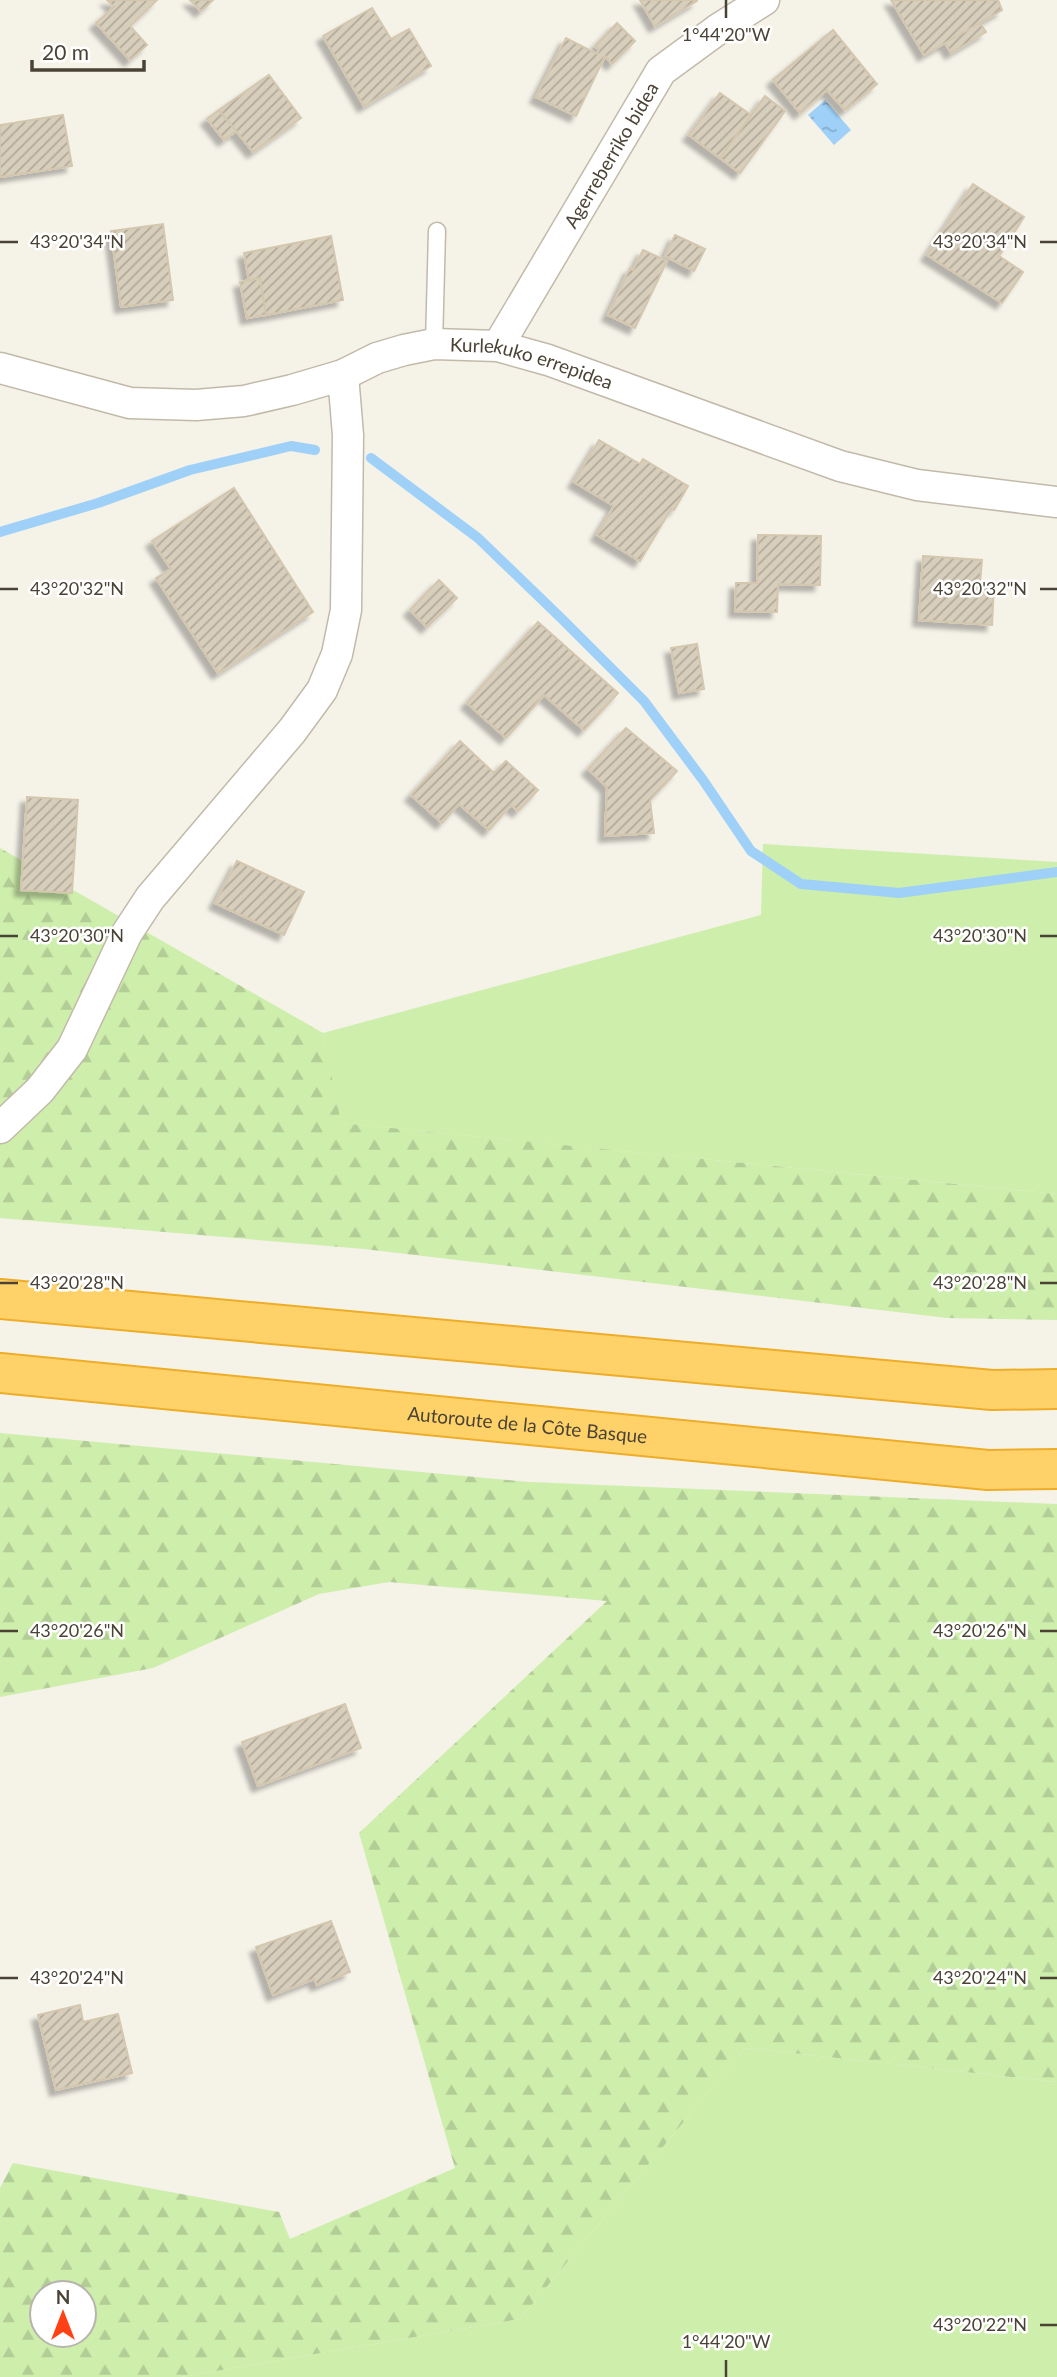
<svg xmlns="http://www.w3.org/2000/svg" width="1057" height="2377" viewBox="0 0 1057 2377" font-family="Lato,sans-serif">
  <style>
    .grass { fill: #ceeeac }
    .forest { fill: url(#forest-firs); fill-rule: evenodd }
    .water { fill: url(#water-ripples) }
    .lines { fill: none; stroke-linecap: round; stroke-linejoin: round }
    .stream { stroke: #9ed0f8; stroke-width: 10 }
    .building { fill: url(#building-hatch); stroke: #d4c7ae; stroke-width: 2; filter: url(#shadow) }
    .service-casing { stroke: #c2baa9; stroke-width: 19 }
    .minor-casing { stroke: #c2baa9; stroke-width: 33 }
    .motorway-casing { stroke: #eead29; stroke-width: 42 }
    .service { stroke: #fff; stroke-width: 16 }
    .minor { stroke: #fff; stroke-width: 30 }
    .motorway { stroke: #ffd269; stroke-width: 38 }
    .ticks { fill: none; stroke: #4a4335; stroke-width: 2.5 }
    .labels { text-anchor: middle; stroke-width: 5; stroke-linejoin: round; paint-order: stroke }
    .street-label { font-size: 19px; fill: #4a4335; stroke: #fff }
    .ticks-label { font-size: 18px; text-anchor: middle; fill: #4a4335; stroke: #fff; stroke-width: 5; stroke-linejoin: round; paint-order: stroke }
  </style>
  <defs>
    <pattern id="forest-firs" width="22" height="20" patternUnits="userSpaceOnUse" patternTransform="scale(1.75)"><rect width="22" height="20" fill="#ceeeac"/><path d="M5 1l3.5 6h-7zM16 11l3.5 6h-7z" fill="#b2cd95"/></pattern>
    <pattern id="water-ripples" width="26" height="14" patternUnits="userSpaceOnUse" patternTransform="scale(1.75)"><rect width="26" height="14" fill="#9ed0f8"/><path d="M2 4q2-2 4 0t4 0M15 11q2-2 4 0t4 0" fill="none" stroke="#83aaca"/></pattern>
    <pattern id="building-hatch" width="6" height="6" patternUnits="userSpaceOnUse" patternTransform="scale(1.75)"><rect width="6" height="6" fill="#d8cebc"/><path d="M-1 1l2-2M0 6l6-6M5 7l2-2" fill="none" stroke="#b1a99a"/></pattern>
    <filter id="shadow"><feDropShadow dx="-6" dy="6" stdDeviation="2" flood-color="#0004"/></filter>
  </defs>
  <rect width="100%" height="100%" fill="#f5f2e8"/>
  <!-- grass -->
  <path class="grass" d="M763,844L1057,862V1194L340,1123L323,1033L761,915Z
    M745,2048L1057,2082V2377H181L520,2319Z"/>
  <!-- forest -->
  <path class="forest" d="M0,848L323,1033L341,1123L1057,1194V1320L947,1318L364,1249L0,1218Z
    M0,1433L529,1482L1057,1504V2082L745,2048L520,2319L181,2377H0V2188L13,2163L279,2212L290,2239L455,2168L359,1833L607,1601L389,1582L319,1594L153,1668L0,1697ZM42,2293H84V2335H42Z"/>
  <!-- water -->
  <path class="water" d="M825,100L851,130L834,145L808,115Z"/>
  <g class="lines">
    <!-- stream -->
    <path class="stream" d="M371,458L478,538L561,618L644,701L703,780L751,851L801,884L899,893L1057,872
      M0,532L98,503L190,470L291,446L315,450"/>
  </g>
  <!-- building -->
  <path class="building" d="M107,0H157L130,26L147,45L130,60L96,23L114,7Z
    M190,0H213L201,11Z
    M640,0H697V1L655,26Z
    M891,0H998L1002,10L924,55Z
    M372,8L391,39L409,29L431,66L364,106L323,36Z
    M617,23L635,41L612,64L605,56L576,116L536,97L566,38L597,54L599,50L595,46Z
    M980,23L986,32L951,53L945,43Z
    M833,30L877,84L845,110L827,90L800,113L773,80Z
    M269,75L301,118L253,152L219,110Z
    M720,93L751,115L720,158L689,135Z
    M765,96L785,111L740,173L720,158Z
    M219,110L236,131L224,140L207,119Z
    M63,115L72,166L0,177V125Z
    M973,184L1024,217L999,256L1023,272L1002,303L927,255Z
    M163,224L173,300L121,307L111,231Z
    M675,235L705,249L694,271L665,256Z
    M331,236L343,300L266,315L260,278L249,281L244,253Z
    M643,250L667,261L635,328L608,315L630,268L633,270Z
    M260,278L266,315L247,318L240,282Z
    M599,440L640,464L643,459L688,486L674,510L671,509L640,561L597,535L614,506L574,482Z
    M234,488L313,612L218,673L156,578L171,569L152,541Z
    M758,535L821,536L820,585L778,584L777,612L735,611L736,583H757Z
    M923,556L982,560L980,583L994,585L992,625L919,620Z
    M439,580L457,598L427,627L410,610Z
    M538,622L618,693L584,730L544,695L506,738L467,703Z
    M697,644L704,689L679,693L671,648Z
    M626,728L677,771L650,800L654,833L605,836L607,787L588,769Z
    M460,741L494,773L506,761L538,790L518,811L511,805L489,830L459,804L442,823L411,795Z
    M27,797L78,800L72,893L21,890Z
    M237,861L304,892L284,935L215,903Z
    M345,1704L361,1748L258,1786L242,1742Z
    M331,1921L350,1972L317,1985L314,1979L273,1995L256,1947Z
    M80,2005L83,2022L118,2014L132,2073L56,2090L38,2015Z"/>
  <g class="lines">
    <defs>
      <path id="service" d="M434,344L437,231"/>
      <g id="minor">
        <path id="s1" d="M498,346L661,71L717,30L764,0"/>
        <path id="s2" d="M0,368L130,403L196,405L244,401L292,390L343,375L377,358L404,350L434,344L498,346L548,360L840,466L917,485L1057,502"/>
        <path d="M0,1128L40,1090L72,1049L127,933L150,898L292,731L322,690L337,654L346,610L348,435L343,375"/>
      </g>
      <g id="motorway">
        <path d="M0,1299L992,1390L1057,1389"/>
        <path id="s3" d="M0,1373L988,1470L1057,1469"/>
      </g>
    </defs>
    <!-- service casing -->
    <use href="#service" class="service-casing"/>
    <!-- minor casing -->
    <use href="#minor" class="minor-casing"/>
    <!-- motorway casing -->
    <use href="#motorway" class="motorway-casing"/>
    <!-- service -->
    <use href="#service" class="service"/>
    <!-- minor -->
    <use href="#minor" class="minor"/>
    <!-- motorway -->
    <use href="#motorway" class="motorway"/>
  </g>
  <!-- ticks -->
  <path class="ticks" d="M726,0V18M0,242H18M1040,242H1057M0,589H18M1040,589H1057M0,936H18M1040,936H1057M0,1283H18M1040,1283H1057M0,1631H18M1040,1631H1057M0,1978H18M1040,1978H1057M1040,2325H1057M726,2360V2377"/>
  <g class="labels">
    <!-- street labels -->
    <g class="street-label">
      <text dy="7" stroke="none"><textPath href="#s1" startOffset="222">Agerreberriko bidea</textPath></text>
      <text dy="7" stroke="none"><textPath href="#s2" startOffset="548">Kurlekuko errepidea</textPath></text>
      <text dy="7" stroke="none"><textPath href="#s3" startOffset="530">Autoroute de la Côte Basque</textPath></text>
    </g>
  </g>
  <g class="ticks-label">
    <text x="726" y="41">1°44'20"W</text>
    <text x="77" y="248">43°20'34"N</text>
    <text x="980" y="248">43°20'34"N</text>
    <text x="77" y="595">43°20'32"N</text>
    <text x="980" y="595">43°20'32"N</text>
    <text x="77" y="942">43°20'30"N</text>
    <text x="980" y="942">43°20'30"N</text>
    <text x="77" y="1289">43°20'28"N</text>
    <text x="980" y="1289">43°20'28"N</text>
    <text x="77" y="1637">43°20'26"N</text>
    <text x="980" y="1637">43°20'26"N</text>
    <text x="77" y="1984">43°20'24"N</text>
    <text x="980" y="1984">43°20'24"N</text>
    <text x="980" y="2331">43°20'22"N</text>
    <text x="726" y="2348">1°44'20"W</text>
  </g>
  <!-- north arrow -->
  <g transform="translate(63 2314)"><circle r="33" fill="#ffffff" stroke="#b7b4ae" stroke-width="2"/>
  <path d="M0-5L12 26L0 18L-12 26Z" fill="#ff4115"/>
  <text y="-10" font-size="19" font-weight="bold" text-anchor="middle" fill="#4a4335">N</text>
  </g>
  <!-- scale -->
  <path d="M32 60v10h112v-10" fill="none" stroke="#4a4335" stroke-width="3.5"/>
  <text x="42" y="60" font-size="21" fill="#4a4335" stroke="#ffffff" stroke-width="5" paint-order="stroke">20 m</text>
</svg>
